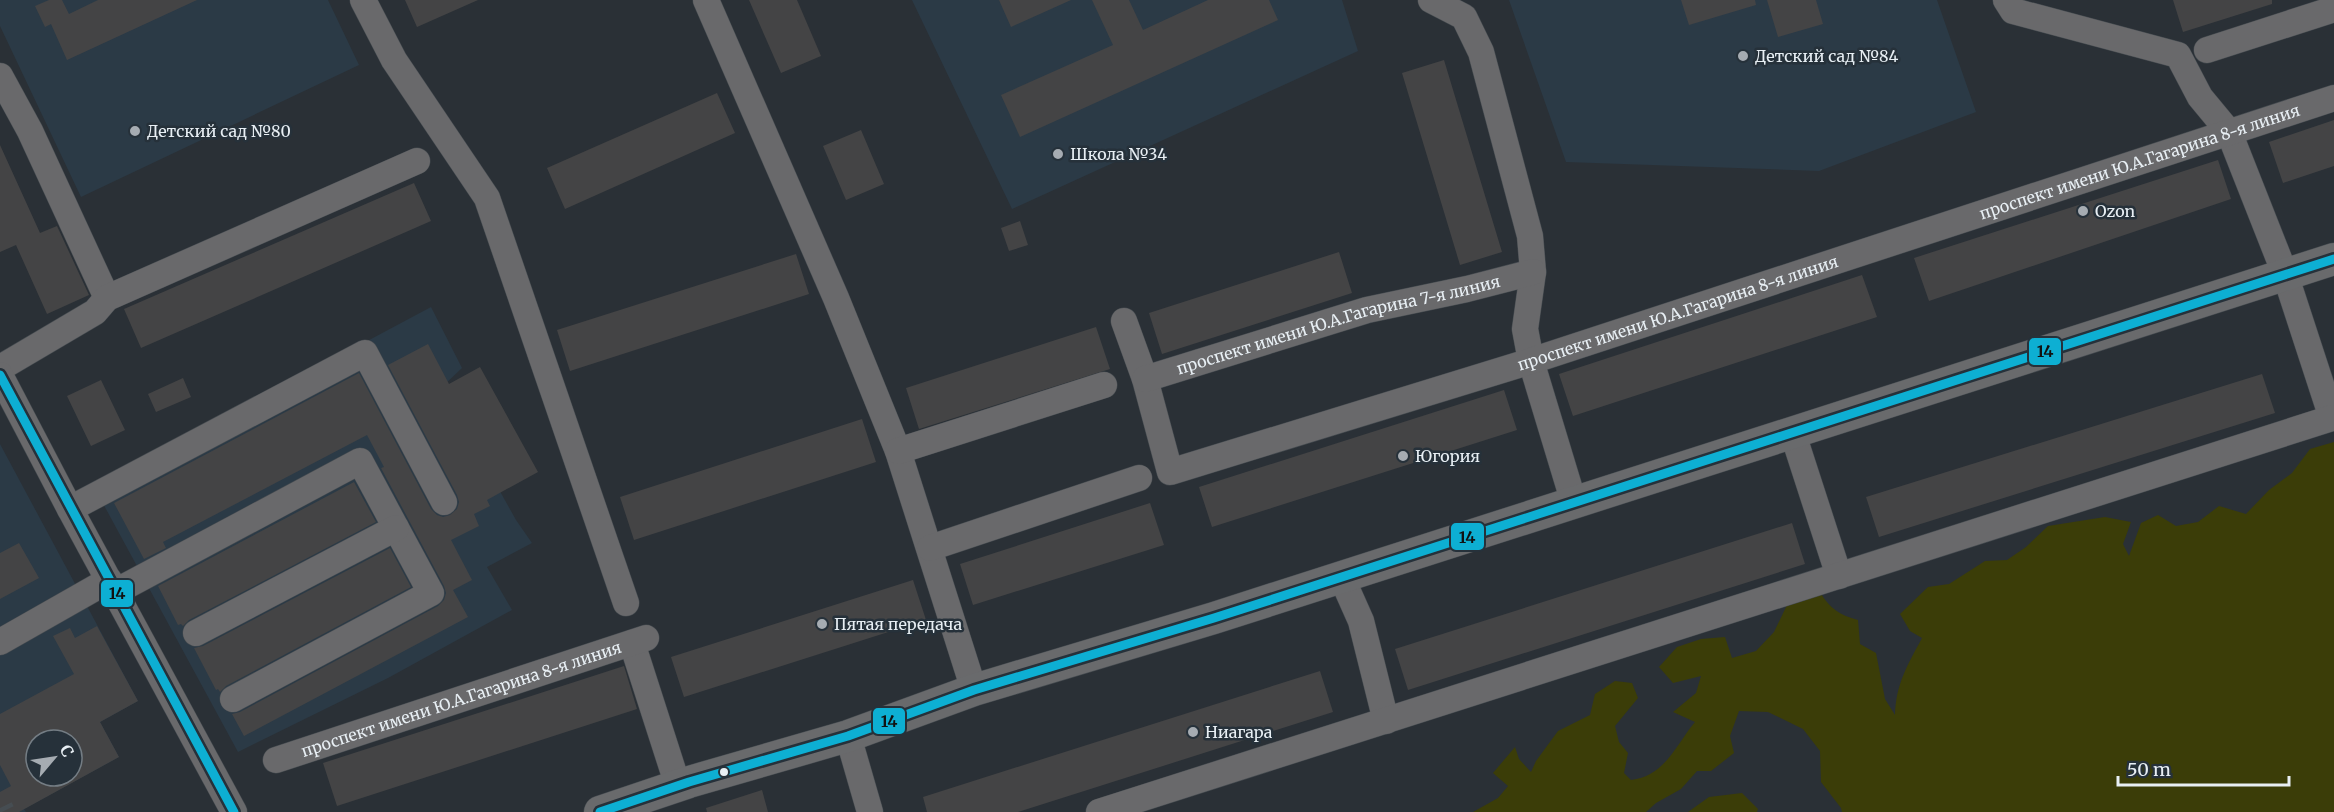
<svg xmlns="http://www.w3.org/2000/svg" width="2334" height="812" viewBox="0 0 2334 812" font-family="Merriweather,serif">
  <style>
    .built { fill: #2b3a46; fill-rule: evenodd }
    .green { fill: #3b3d08 }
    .building { fill: #444445; fill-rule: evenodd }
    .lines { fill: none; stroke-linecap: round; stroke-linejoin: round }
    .minor-tunnel { stroke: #464d52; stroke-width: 26; stroke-dasharray: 26 13; stroke-linecap: butt }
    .minor-casing { stroke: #454b50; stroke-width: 27 }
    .major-casing { stroke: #454b50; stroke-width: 33 }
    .minor { stroke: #69696b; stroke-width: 26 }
    .major { stroke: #696a6c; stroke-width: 32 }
    .bus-1-casing { stroke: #26313a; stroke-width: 14 }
    .bus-1 { stroke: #0dafd3; stroke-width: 9 }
    .poi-dot { fill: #a6acb2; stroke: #26313a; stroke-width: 2 }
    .bus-dot { fill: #e8eff4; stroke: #26313a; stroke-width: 2 }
    .labels { text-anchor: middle; stroke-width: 5; stroke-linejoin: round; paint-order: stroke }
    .poi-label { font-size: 16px; fill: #e8eff4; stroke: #26313a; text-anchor: start }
    .street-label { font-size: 16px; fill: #e8eff4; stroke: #26313a }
    .line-badge { stroke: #26313a; stroke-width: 2 }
    .pale-badge-label { font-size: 16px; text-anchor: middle; font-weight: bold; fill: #111 }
  </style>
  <rect width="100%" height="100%" fill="#2a3036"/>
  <!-- built -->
  <path class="built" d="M0,0H328L359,65L81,197L0,26Z
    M912,0H1342L1358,51L1012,209Z
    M1509,0H1937L1976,112L1819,171L1566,162Z
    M431,307L462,368L442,387L516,520L532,543L487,567L512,610L388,678L238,752L94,487Z
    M0,444L138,701L100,722L119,757L24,809L26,812H0ZM36,740H72V776H36Z"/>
  <!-- green -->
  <path class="green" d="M2334,442V812H1842L1841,808L1821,782L1820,751L1803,729L1768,712L1739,711L1730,736L1734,753L1711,771H1697L1681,789L1656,803L1646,812H1473L1498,798L1508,786L1493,773L1515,747L1519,759L1531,772L1536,761L1558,731L1590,715L1595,694L1615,681L1632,683L1638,698L1615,726L1619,742L1628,753L1624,773L1631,780C1665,776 1675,746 1695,722L1673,712L1696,693L1701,676L1673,683L1659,667L1677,647L1701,639L1725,637L1732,658L1756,651L1774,632L1787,605L1820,592C1830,609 1840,615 1858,620L1860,644L1876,653L1885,699L1895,715C1896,684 1907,666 1922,638L1910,631L1900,614L1928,587L1949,584L1985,561L2007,560L2026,547L2048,526L2105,517L2131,522L2123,544L2129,556L2141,523L2158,515L2176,526L2198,522L2219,506L2246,514L2269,490L2292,473L2310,449Z
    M1742,793L1758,809L1757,812H1688L1709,797Z"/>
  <!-- building -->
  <path class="building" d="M49,0H62L69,14L98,0H197L67,60L51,24L45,27L35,6Z
    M405,0H478L417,27Z
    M749,0H797L821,56L781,73Z
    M999,0H1071L1011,27Z
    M1092,0H1129L1143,30L1208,0H1269L1278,20L1020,137L1001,95L1113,45Z
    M1681,0H1755L1756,5L1689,25Z
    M1767,0H1816L1823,24L1778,37Z
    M2173,0H2272V4L2183,32Z
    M1444,60L1502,252L1460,265L1402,73Z
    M717,93L735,133L565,209L547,168Z
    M2334,120V166L2283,183L2269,142Z
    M861,130L884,184L846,200L823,146Z
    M0,145L40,233L57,226L89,295L47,314L16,245L0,252Z
    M2218,160L2231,199L1929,301L1914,258Z
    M414,183L431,221L141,348L124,309Z
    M1020,221L1028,245L1009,251L1001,228Z
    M1339,252L1352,293L1162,354L1149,313Z
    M796,254L809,294L570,371L557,330Z
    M1862,275L1877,317L1573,416L1559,374Z
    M1096,327L1110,369L919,429L906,388Z
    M428,344L449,384L480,367L538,472L487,500L490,506L474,514L479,526L451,540L472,580L453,590L468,617L244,736L232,714L240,712L438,606L444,600L446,593L444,586L381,468L384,467L367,435L163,542L166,548L144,559L114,503L359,373L431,509L437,515L443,517L450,515L457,509L459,502L457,495L388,365Z
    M2262,374L2275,413L1879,537L1866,497Z
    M183,378L191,397L156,412L148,394Z
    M101,380L125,430L91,446L67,396Z
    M1504,390L1517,430L1212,527L1199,487Z
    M862,419L876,462L634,540L620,497Z
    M354,482L376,522L189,620L183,626L181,624L178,625L158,586Z
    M1150,503L1164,545L973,605L960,564Z
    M1792,523L1805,564L1408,690L1395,649Z
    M19,543L39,578L0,599V553Z
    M390,548L411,587L226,686L220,692L218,689L216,690L194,648L203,646Z
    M913,580L926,620L684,697L671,657Z
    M97,626L138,701L100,722L119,757L19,812H0V792L11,786L0,765V714L74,674L53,636L70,628L75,638ZM36,740H72V776H36Z
    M624,666L637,709L337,806L323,763Z
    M1320,671L1333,712L1018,812H927L923,797Z
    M762,790L768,812H707L706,808Z"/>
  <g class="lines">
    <!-- minor-tunnel -->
    <path class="minor-tunnel" d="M0,808L2,812"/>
    <defs>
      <g id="minor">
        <path d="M363,0L394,60L487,198L626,603"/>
        <path d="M706,0L836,298L898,451L974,690"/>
        <path d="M1431,0L1464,17L1481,52L1530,236L1533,272L1525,329L1531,361L1574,503"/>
        <path d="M2006,0L2013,11L2178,55L2200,97L2229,132L2285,274L2332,418L2334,417"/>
        <path d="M2207,50L2334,9"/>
        <path d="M0,76L30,131L107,298"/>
        <path id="s1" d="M1124,321L1145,379L1170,472L1531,361L2334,98"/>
        <path d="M0,368L95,312L107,298L417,161"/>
        <path d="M0,375L70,509L234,812"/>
        <path id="s2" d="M1145,379L1367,310L1467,289L1533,272"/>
        <path d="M1793,434L1839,576"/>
        <path d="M898,451L1104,385"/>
        <path d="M70,509L365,353L444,502"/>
        <path d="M930,548L1139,478"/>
        <path d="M1341,576L1361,621L1386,721"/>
        <path d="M115,592L360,461L431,593L233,699"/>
        <path d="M196,633L396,528"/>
        <path d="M0,642L109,580"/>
        <path d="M632,643L678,786"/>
        <path d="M848,736L870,812"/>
        <path id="s3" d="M276,760L646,638"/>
        <path d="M1099,812L2332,418"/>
      </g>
      <path id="major" d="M600,812L689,782L848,736L974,690L1214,618L2334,259"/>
    </defs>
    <!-- minor casing -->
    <use href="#minor" class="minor-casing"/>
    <!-- major casing -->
    <use href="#major" class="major-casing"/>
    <!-- minor -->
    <use href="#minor" class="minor"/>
    <!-- major -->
    <use href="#major" class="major"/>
    <defs>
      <path id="bus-1" d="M0,375L234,812
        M600,812L689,782L848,736L974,690L1214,618L2334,259"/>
    </defs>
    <!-- bus-1 casing -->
    <use href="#bus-1" class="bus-1-casing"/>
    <!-- bus-1 -->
    <use href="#bus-1" class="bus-1"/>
  </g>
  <!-- markers -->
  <g class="poi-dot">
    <circle cx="1743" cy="56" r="6"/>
    <circle cx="135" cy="131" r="6"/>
    <circle cx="1058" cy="154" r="6"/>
    <circle cx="2083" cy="211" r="6"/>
    <circle cx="1403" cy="456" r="6"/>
    <circle cx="822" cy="624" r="6"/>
    <circle cx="1193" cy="732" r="6"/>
  </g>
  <circle class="bus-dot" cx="724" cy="772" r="5"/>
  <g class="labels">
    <!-- poi labels -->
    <g class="poi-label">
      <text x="1755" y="62">Детский сад №84</text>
      <text x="147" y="137">Детский сад №80</text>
      <text x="1070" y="160">Школа №34</text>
      <text x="2095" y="217">Ozon</text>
      <text x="1415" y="462">Югория</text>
      <text x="834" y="630">Пятая передача</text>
      <text x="1205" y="738">Ниагара</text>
    </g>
    <!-- street labels -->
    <g class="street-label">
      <text dy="6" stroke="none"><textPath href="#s1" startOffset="1176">проспект имени Ю.А.Гагарина 8-я линия</textPath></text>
      <text dy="6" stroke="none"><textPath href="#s1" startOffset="690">проспект имени Ю.А.Гагарина 8-я линия</textPath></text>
      <text dy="6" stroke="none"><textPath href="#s2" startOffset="201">проспект имени Ю.А.Гагарина 7-я линия</textPath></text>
      <text dy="6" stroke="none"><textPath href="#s3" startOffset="195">проспект имени Ю.А.Гагарина 8-я линия</textPath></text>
    </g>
  </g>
  <g class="line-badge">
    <rect x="2028" y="337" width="34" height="29" rx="6" fill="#0dafd3"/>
    <rect x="1450" y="522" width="35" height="29" rx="6" fill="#0dafd3"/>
    <rect x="100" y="579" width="34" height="29" rx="6" fill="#0dafd3"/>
    <rect x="872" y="707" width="34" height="28" rx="6" fill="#0dafd3"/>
  </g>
  <g class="pale-badge-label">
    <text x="2045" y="357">14</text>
    <text x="1467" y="543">14</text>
    <text x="117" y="599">14</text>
    <text x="889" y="727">14</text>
  </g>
  <!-- north arrow -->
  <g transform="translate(54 758) rotate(61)"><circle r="28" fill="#26313a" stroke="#747d84" stroke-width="1.5"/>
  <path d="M0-4.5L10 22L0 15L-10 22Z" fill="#a6acb2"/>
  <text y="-9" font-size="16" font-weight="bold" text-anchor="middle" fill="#e8eff4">С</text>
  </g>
  <!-- scale -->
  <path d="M2118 776v9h171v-9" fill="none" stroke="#e8eff4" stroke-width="3"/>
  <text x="2127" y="776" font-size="18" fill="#e8eff4" stroke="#26313a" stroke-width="4.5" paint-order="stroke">50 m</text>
</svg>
